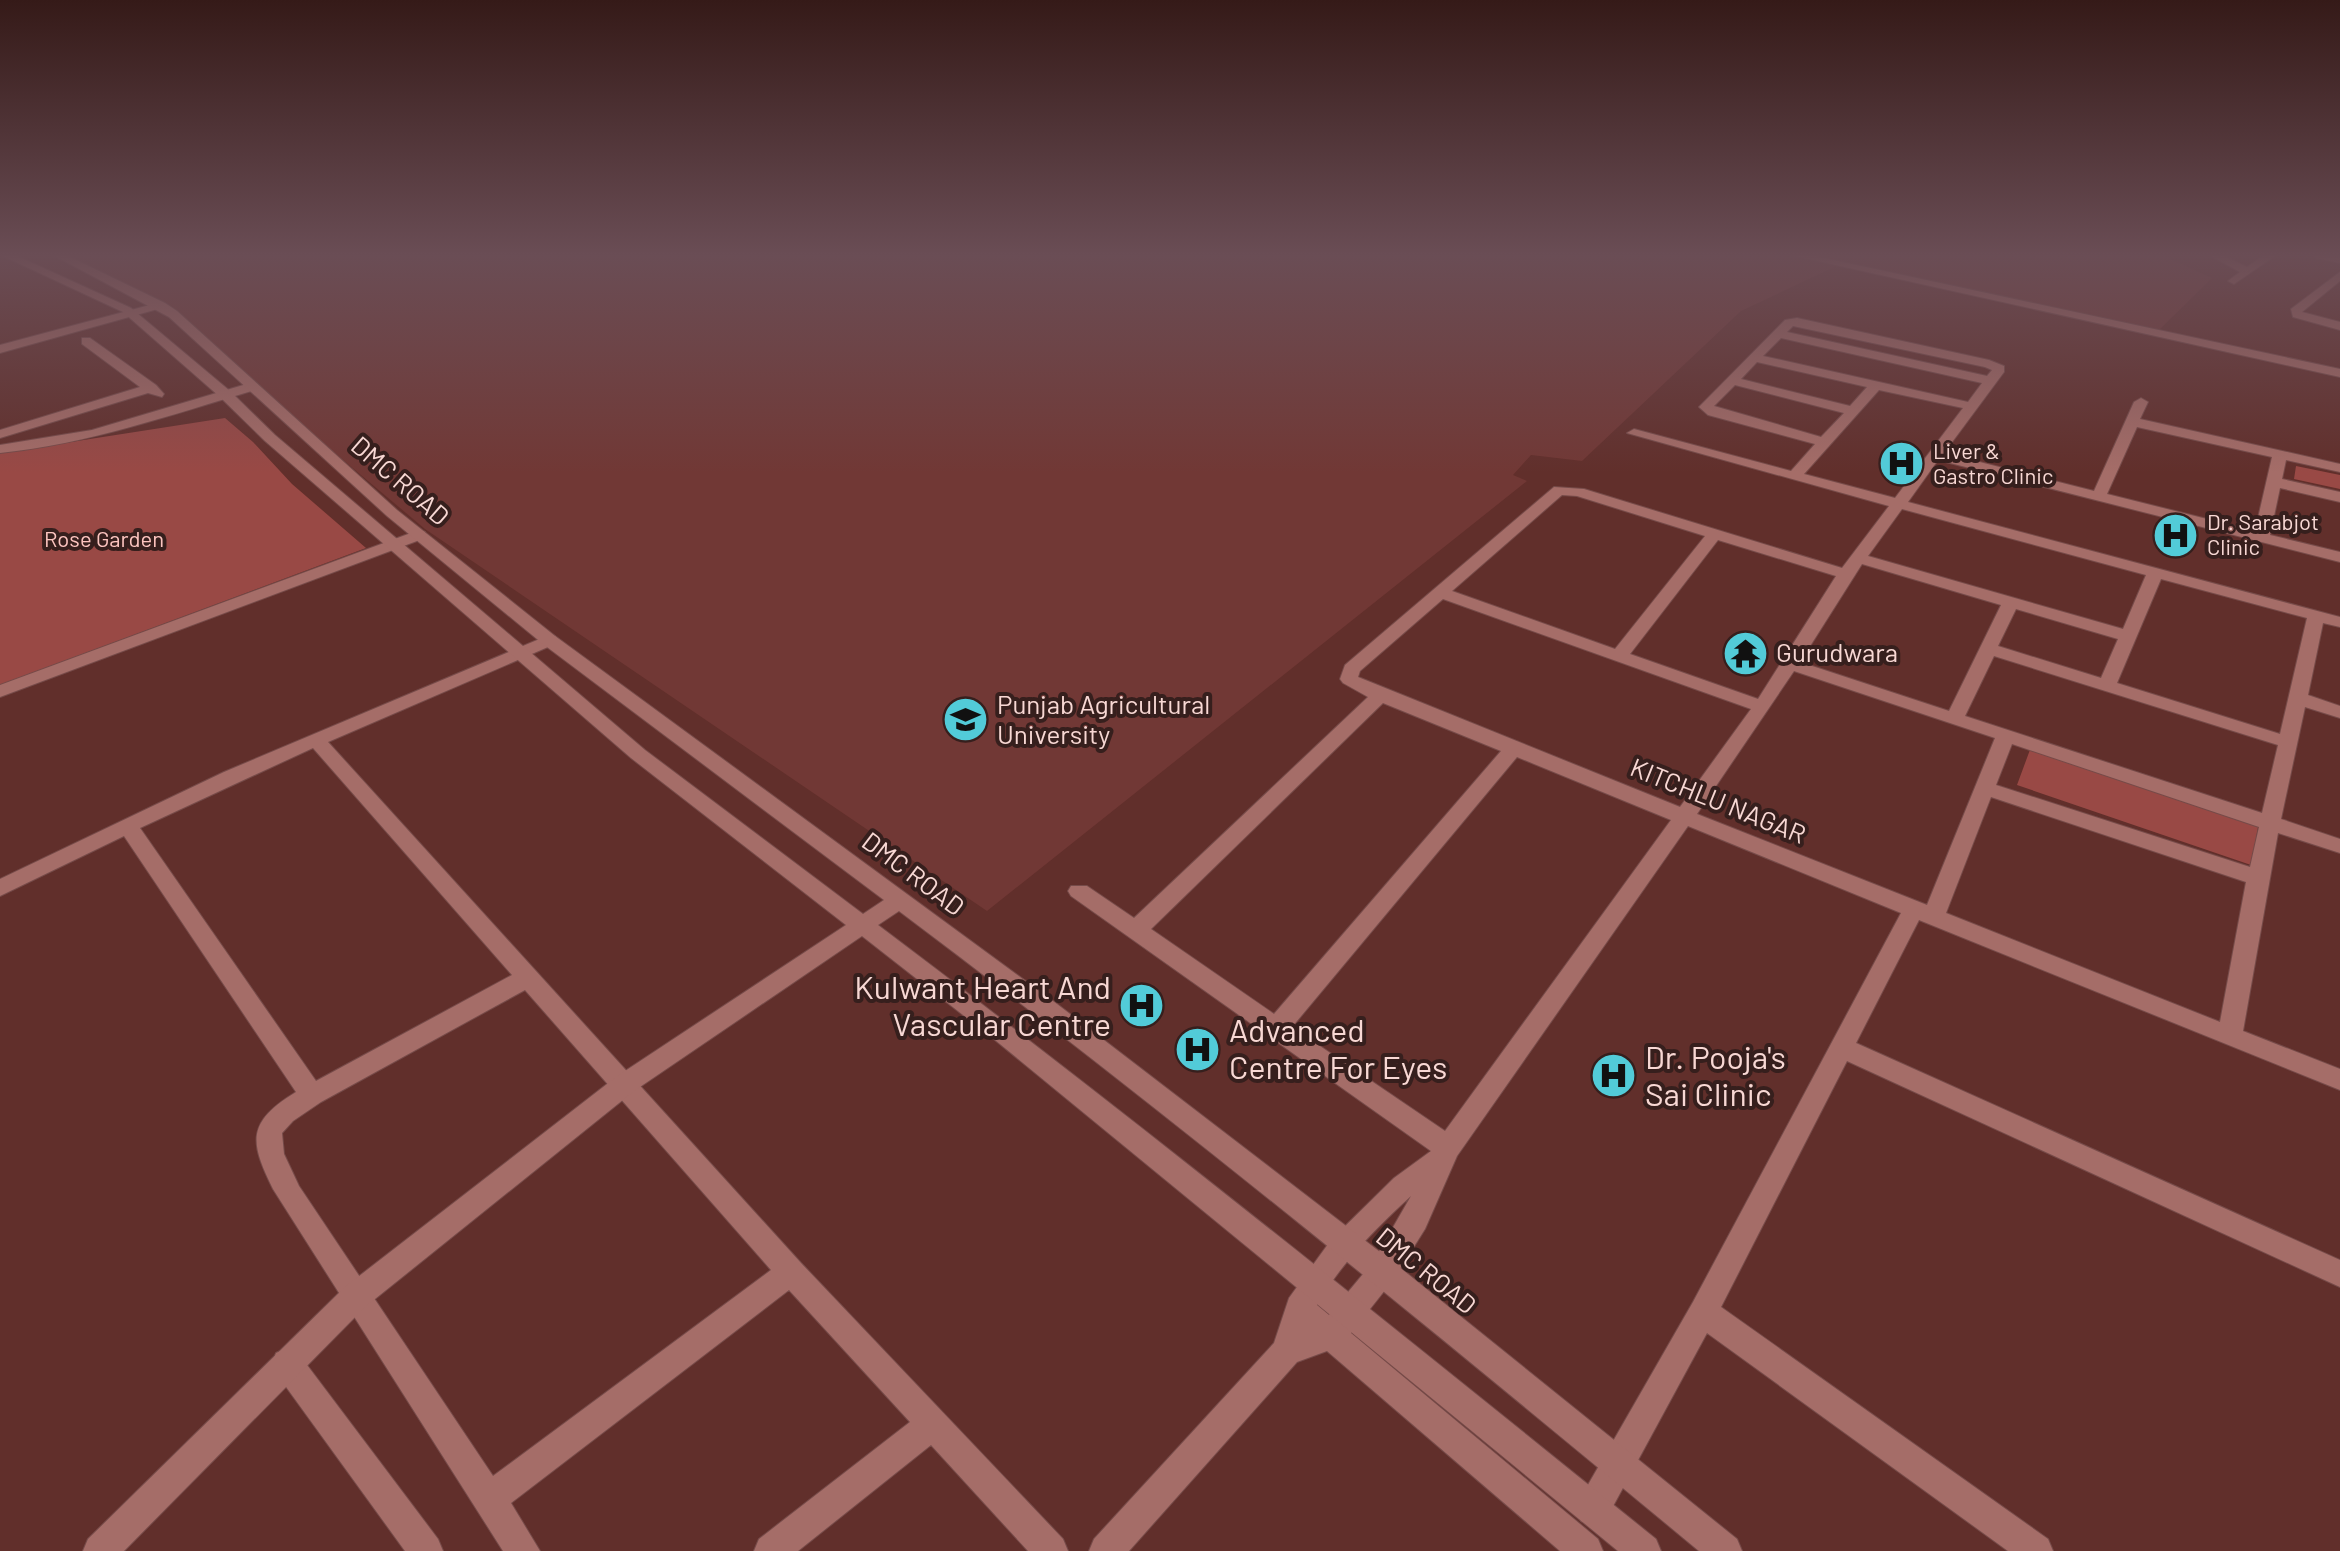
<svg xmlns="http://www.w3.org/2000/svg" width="2340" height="1551" viewBox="0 0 2340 1551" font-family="Barlow,sans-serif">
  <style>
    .built { fill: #713835 }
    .green { fill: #994945 }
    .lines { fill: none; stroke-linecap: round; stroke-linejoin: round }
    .minor-casing { stroke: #764b49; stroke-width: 2 }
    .tertiary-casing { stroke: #764b49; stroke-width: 2 }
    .minor { fill: #a56d68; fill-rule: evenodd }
    .tertiary { fill: #a56d68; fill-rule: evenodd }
    .labels { text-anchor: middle; stroke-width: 8; stroke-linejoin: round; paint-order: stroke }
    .far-poi-label { font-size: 22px; fill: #f8d8d4; stroke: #361f1d; text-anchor: start }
    .far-park-label { font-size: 22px; fill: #fdc5c0; stroke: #361f1d }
    .street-label { font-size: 26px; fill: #f8d8d4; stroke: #361f1d }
    .poi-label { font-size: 26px; fill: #f8d8d4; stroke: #361f1d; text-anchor: start }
    .near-poi-label { font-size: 32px; fill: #f8d8d4; stroke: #361f1d; text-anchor: start }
  </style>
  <rect width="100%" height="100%" fill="#612f2b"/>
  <!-- built -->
  <path class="built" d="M54,256H2164L2212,278L2157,332L1845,262L1741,311L1582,461L1531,455L1513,475L1527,481L987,911L425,529L159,305Z"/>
  <!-- green -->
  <path class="green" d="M225,418L253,442L292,484L366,548L0,685V453Z
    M2296,466L2340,475V489L2294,479Z
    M2031,747L2259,822L2251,865L2017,785Z"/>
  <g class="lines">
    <defs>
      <path id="minor" d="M1795,256H1815L2340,369V377Z
        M2211,256H2224L2247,267L2263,256H2275L2234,284L2228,281L2240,272Z
        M2315,256L2340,257V263L2316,258Z
        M2340,272V281L2302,312L2340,322V330L2293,317L2291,309Z
        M161,302L167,305L165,307L0,353V345Z
        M1797,318L1989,360L2004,366V372L1944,453L2094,491L2134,402L2141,398L2148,402L2140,419L2340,464V472L2286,460L2282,479L2340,492V502L2280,488L2270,535L2340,552V562L1938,460L1908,502L2340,617V627L2323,623L2308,695L2340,706V718L2305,707L2281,819L2340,839V853L2278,833L2243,1031L2340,1069V1090L1919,920L1856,1043L2340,1260V1287L1847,1061L1721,1307L2048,1539L2053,1551H2008L1707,1333L1605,1521L1593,1526L1581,1521L1576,1509L1581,1497L1693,1302L1901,913L1688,826L1457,1156L1425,1229L1393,1280L1351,1333L1598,1539L1603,1551H1560L1327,1351L1297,1362L1129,1551H1089L1094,1539L1274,1343L1289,1298L1331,1240L1394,1178L1431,1151L1071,896L1068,891L1071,886H1087L1134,918L1368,697L1343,683L1340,679L1345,665L1554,487L1584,489L1842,568L1889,506L1627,433L1634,429L1791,471L1815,444L1708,415L1699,407L1785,320ZM1793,326L1985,367L1992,370L1987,376L1787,332ZM1781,338L1982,383L1968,402L1763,356ZM1757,362L1867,387L1850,406L1741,379ZM1735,385L1844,413L1821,437L1714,406ZM1879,390L1963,408L1895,498L1804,474ZM2137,427L2272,457L2255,531L2107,494ZM1562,495L1577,496L1705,536L1615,649L1452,591ZM1902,509L2146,575L2123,629L1868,556ZM1718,540L1836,576L1758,699L1630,654ZM1862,564L2001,605L1949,711L1800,662ZM2161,579L2307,618L2280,734L2117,683ZM1443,599L1751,709L1680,807L1358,677L1360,671ZM2016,609L2118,639L2101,678L1998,646ZM1994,656L2278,745L2262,813L1965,716ZM1794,671L1995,738L1927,905L1697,814ZM1383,703L1501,751L1274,1014L1151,929ZM2012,744L2259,827L2250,867L1996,785ZM1517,757L1671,820L1445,1131L1292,1027ZM1991,797L2246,882L2220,1022L1946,913ZM1411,1196L1373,1262L1329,1315L1317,1305C1341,1263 1376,1228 1411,1196Z
        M82,338H90L156,385L164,394L162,397L148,393L0,438V430L140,387L82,344Z
        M250,383L257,387L255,390C170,415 88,444 0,453V445L92,430Z
        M419,530L425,532V538L0,697V685Z
        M549,635L555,636L558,640L555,644L328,742L801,1263L1063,1539L1068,1551H1028L931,1445L798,1551H754L759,1539L910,1422L789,1290L511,1503L540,1551H503L273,1189C249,1141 247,1122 296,1092L124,836L0,896V879L224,772ZM313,748L512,975L316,1081L140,828ZM525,990L771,1270L493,1476L299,1186L284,1154L282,1133L293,1121L321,1102Z
        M287,1348L298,1353L438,1539L443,1551H405L276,1373L272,1363L276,1353Z"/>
      <path id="tertiary" d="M3,256H17L131,308L230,391L275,435L645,750L863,914L884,900L543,644L387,516L169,317L55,256H68L165,303L177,311L397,510L555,636L1057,1004L1393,1262L1737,1539L1742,1551H1699C1436,1333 1172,1116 899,911L878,925C1142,1124 1399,1332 1656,1539L1661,1551H1618L995,1040L862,936L634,1091L365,1307L124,1551H83L88,1539L345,1287L616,1077L846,925L631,758L265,441L220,397L123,312Z"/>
    </defs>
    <!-- minor casing -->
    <use href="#minor" class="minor-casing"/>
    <!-- tertiary casing -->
    <use href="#tertiary" class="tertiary-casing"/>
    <!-- minor -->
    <use href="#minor" class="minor"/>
    <!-- tertiary -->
    <use href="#tertiary" class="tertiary"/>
  </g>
  <!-- sky -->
  <linearGradient id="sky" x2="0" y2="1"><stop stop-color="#351a18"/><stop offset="0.54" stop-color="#6a4d55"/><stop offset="1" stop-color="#6a4d55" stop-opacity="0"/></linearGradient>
  <rect width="2340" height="473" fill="url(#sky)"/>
  <!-- icons -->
  <defs>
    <symbol id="hospital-disc" viewBox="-11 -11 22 22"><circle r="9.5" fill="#52cbd8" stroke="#361f1d"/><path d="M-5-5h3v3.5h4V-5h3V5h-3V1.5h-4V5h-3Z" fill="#111"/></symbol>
    <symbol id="temple-disc" viewBox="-11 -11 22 22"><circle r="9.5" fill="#52cbd8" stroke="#361f1d"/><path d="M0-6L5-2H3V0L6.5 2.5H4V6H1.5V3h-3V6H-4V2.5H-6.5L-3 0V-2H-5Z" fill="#111"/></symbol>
    <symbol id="university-disc" viewBox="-11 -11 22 22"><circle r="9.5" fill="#52cbd8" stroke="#361f1d"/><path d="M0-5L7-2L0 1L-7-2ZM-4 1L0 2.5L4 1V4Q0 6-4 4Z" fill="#111"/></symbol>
  </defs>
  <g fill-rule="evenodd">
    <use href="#hospital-disc" x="1876" y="438" width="51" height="51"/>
    <use href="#hospital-disc" x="2150" y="510" width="51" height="51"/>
    <use href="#temple-disc" x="1720" y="628" width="51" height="51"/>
    <use href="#university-disc" x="940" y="694" width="51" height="51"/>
    <use href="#hospital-disc" x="1116" y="980" width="51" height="51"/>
    <use href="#hospital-disc" x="1172" y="1024" width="51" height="51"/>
    <use href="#hospital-disc" x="1588" y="1050" width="51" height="51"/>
  </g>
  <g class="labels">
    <!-- far-poi labels -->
    <g class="far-poi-label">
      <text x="1933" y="459">Liver &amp;<tspan x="1933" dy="25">Gastro Clinic</tspan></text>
      <text x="2207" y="530">Dr. Sarabjot<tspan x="2207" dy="25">Clinic</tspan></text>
    </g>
    <!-- far-park labels -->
    <g class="far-park-label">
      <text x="104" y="547">Rose Garden</text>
    </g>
    <!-- street labels -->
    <g class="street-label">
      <text transform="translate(400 481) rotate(41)" y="9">DMC ROAD</text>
      <text transform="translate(1718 801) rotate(22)" y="9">KITCHLU NAGAR</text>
      <text transform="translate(913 874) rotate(37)" y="9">DMC ROAD</text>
      <text transform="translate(1426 1271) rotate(39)" y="9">DMC ROAD</text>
    </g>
    <!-- poi labels -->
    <g class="poi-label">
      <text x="1776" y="662">Gurudwara</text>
      <text x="997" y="714">Punjab Agricultural<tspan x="997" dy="30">University</tspan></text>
    </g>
    <!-- near-poi labels -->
    <g class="near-poi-label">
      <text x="1111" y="999" text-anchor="end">Kulwant Heart And<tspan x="1111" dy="37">Vascular Centre</tspan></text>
      <text x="1229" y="1042">Advanced<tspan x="1229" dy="37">Centre For Eyes</tspan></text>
      <text x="1645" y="1069">Dr. Pooja's<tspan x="1645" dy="37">Sai Clinic</tspan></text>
    </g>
  </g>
</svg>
